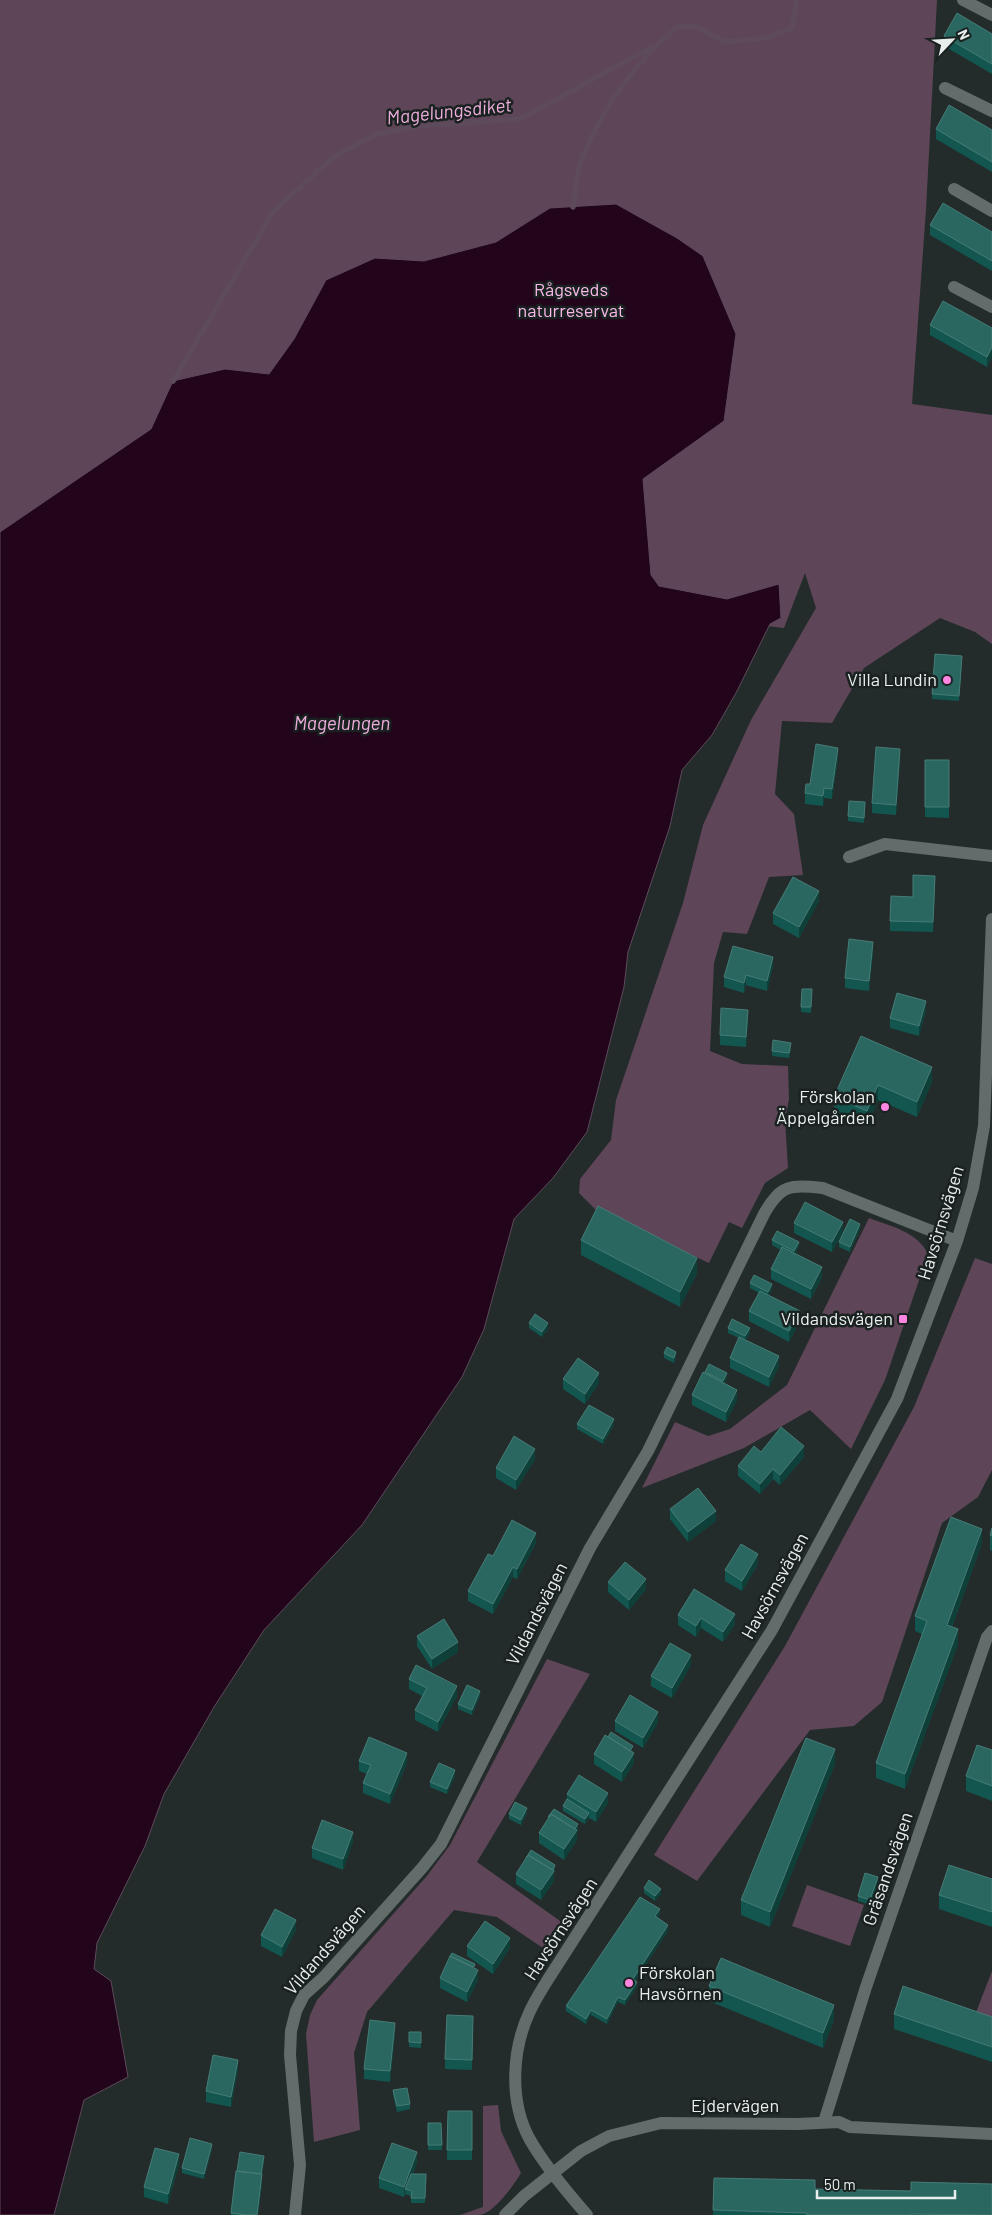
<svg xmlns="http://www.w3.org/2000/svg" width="992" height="2215" viewBox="0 0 992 2215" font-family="Barlow,sans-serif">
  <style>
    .green { fill: #5e4557 }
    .water { fill: #22041b; stroke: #5d4a5a }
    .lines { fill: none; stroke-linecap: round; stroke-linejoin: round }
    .stream { stroke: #5d4a5a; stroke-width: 5.5 }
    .minor { stroke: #626c6a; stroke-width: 12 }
    .wall { fill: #12564f }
    .shaded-wall { fill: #0f3f39 }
    .building { fill: #296760; stroke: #477c76 }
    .poi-dot { fill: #fe86e0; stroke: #1a2221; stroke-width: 2 }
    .labels { text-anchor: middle; stroke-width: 5; stroke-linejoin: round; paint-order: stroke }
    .park-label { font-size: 18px; fill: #fab9e8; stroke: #1a2221 }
    .poi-label { font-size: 18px; fill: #e8eeec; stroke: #1a2221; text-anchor: end }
    .street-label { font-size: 18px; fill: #e8eeec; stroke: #1a2221 }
    .water-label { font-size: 19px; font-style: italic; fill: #efaedc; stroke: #1a2221 }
  </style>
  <rect width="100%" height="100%" fill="#232c2b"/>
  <!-- green -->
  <path class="green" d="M0,0H937L926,210L912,404L992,415V644L975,632L940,618L864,668L832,723L782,721L775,794L794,814L803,875L769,877L747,934L723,932L714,963L710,1051L742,1064L788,1066L789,1099L785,1120L788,1168L765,1183L742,1228L729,1222L709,1263L649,1235L607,1221L579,1193L580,1179L611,1140L616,1100L683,903L703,825L751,720L816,608L805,573L784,628L385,582L0,1040Z
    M869,1218C890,1226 918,1232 928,1254L885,1380L851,1449L810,1410L744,1448L642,1488L675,1422L708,1436L730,1429L787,1385Z
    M975,1258L992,1264V1470L978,1497L942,1523L882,1702L854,1726L810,1730L697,1881L654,1855L785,1646L914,1407Z
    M547,1659L590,1674L477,1862L563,1923L546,1950L497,1917L454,1910L367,2012L354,2053L360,2130L314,2142L306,2034L310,2015L317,2000L426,1877L450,1845Z
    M807,1885L864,1905L850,1946L792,1926Z
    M992,1971V2021L975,2015Z
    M498,2105L501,2131L521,2173C514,2185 494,2213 480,2215C474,2215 467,2215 460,2215L483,2207V2106Z"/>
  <!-- water -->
  <path class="water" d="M616,204L677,238L703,256L736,334L724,421L643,479L651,575L659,586L727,599L779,584L781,618L770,624L736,693L712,735L682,770L670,826L628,952L624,987L587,1132L553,1178L514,1219L484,1329L462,1377L362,1525L264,1630L214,1707L164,1794L145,1846L97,1943L94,1969L111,1981L128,2077L84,2100L54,2215H0V532L151,429L173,381L225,369L269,374L294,339L326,280L375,258L424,261L496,242L550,208Z"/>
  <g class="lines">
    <!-- stream -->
    <path class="stream" d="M573,207C576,191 576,172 582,158C603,107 636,62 678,26L697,27L725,42L766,38L792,28L797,0
      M173,381L273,212L332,158L377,134L420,126L520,119L654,46"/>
    <!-- minor -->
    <path class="minor" d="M963,0L992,15
      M945,88L992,111
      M954,189L992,211
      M954,287L992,307
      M849,857L885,844L992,856
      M824,2122L866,1987L987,1637L992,1631
      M295,2215L300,2165L290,2055L291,2031L296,2011L304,1995L324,1977L422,1868L441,1844L590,1548L648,1451L764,1214C781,1184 790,1185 823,1188L957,1241
      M505,2215L524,2196L581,2151L609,2136L661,2123L798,2124L839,2122L850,2127L992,2134
      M587,2215C566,2191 544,2165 529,2138C509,2100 512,2049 530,2011C535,2000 541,1991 547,1981L772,1630L897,1399L957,1241L973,1188L984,1126L992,919"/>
  </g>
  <!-- wall -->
  <path class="wall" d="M992,34V74L944,46V36Z
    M936,129L992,130V172L936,139Z
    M930,225L992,232V271L930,235Z
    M930,325L992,328V357L987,367L930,335Z
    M962,661L959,701L932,699V694Z
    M838,758L832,799L824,798L823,806L805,804V793L810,784Z
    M900,759L896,815L872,813V803Z
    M925,760H949V818L925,817Z
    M865,807L864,823L848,821V816Z
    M935,886L933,932L890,931V921Z
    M819,901L799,938L773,924V913Z
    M873,952L869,991L845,988V978Z
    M773,967L767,991L746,985L744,993L724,987V977Z
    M812,989L811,1013L801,1012V1007Z
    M926,1011L919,1036L890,1028V1018Z
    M748,1020L746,1047L720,1045V1035Z
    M861,1036L932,1082L917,1117L878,1100L867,1126L834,1112V1097Z
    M791,1048L789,1058L772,1056V1051Z
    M794,1223L843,1232L832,1252L794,1233Z
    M860,1229L850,1252L839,1247V1242Z
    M581,1240L697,1273L680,1307L581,1255Z
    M772,1240L799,1247L795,1253L822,1277L811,1299L771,1279V1269L781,1250L772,1245Z
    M750,1283L772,1289L769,1295L800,1321L789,1342L749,1321V1311L759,1293L750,1288Z
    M529,1323L548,1329L542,1337L529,1328Z
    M728,1328L750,1333L746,1340L779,1366L769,1387L730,1368V1358L739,1338L728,1333Z
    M664,1353L676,1357L674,1363L664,1358Z
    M705,1372L727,1378L724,1383L737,1400L726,1422L692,1405V1395L705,1374Z
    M563,1379L599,1383L585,1404L563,1389Z
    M577,1424L614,1425L603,1444L577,1429Z
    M761,1452L804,1457L780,1485L773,1479L760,1494L738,1476V1466Z
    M535,1459L516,1490L496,1478V1468Z
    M670,1509L716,1521L688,1542L670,1519Z
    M992,1528V1551L990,1550V1535Z
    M536,1543L517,1579L513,1577L493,1614L468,1601V1591L493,1556Z
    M982,1543L952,1627L958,1644L905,1789L876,1778V1763L922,1634L915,1631V1616Z
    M758,1564L742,1591L725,1581V1570Z
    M608,1582L646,1589L629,1610L608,1592Z
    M694,1589L735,1624L723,1642L701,1628L696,1637L678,1625V1615Z
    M417,1636L458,1652L432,1669L417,1646Z
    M691,1665L672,1698L651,1686V1676Z
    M409,1679L457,1696L438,1732L415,1720V1710L422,1696L409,1689Z
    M480,1696L472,1715L458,1709V1704Z
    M615,1721L658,1722L643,1748L615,1731Z
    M992,1750V1801L966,1791V1776Z
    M633,1751L632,1752L634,1763L622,1782L594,1764V1754Z
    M359,1761L407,1763L390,1804L363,1793V1783L367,1774L359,1771Z
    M835,1764L770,1927L741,1915V1900Z
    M455,1776L447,1794L430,1787V1782Z
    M567,1794L608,1803L596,1822L589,1818L585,1824L563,1811V1806L567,1799Z
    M527,1813L521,1825L509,1819V1814Z
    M578,1830L577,1832V1840L564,1860L539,1843V1833Z
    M353,1842L343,1870L312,1858V1848Z
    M555,1870L554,1873V1881L541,1900L516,1884V1874Z
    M992,1879V1927L939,1909V1895Z
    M878,1883L870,1905L858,1901V1896Z
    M644,1888L661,1894L655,1901L644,1893Z
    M660,1915L657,1918L668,1931L635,1981L637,1987L625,2005L618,2002L607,2024L591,2015L586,2024L566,2011V2006Z
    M296,1930L282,1957L261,1946V1935Z
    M467,1946L510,1948L493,1974L467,1956Z
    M475,1968L478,1980L467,2002L440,1988V1978Z
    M709,1986L834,2020L823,2048L709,2001Z
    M894,2014L992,2017V2062L894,2029Z
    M473,2026L472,2070L445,2069V2059Z
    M409,2032H421V2048L409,2047Z
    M395,2033L390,2082L364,2079V2069Z
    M238,2070L231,2107L206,2102V2091Z
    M393,2090L410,2104V2109L397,2112L393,2095Z
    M448,2111H472V2160H447Z
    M428,2123H441L442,2150H428Z
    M212,2149L204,2179L182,2173V2168Z
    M264,2161L262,2174V2184L258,2215H231V2213Z
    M417,2162L413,2174H426L425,2203H411V2196L405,2194L404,2197L379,2188V2178Z
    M179,2164L168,2204L144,2197V2187Z
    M714,2178L815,2189L911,2191L992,2215H713Z"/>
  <!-- shaded-wall -->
  <path class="shaded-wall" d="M992,347V357L987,367V357Z
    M838,748V758L832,799V789Z
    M900,749V759L896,815V805Z
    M824,788V798L823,806V796Z
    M819,891V901L799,938V927Z
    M873,942V952L869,991V981Z
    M773,957V967L767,991V981Z
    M746,975V985L744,993V983Z
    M926,1001V1011L919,1036V1026Z
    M748,1010V1020L746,1047V1037Z
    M932,1067V1082L917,1117V1102Z
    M878,1085V1100L867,1126V1111Z
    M843,1222V1232L832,1252V1242Z
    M860,1224V1229L850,1252V1247Z
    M799,1242V1247L794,1256V1251Z
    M697,1258V1273L680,1307V1292Z
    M822,1267V1277L811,1299V1289Z
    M772,1284V1289L768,1297V1292Z
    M800,1311V1321L789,1342V1331Z
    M548,1323V1329L542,1337V1332Z
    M750,1328V1333L745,1341V1336Z
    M676,1352V1357L674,1363V1358Z
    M779,1356V1366L769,1387V1377Z
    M599,1373V1383L585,1404V1394Z
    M727,1373V1378L723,1386V1381Z
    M737,1390V1400L726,1422V1412Z
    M614,1419V1425L603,1444V1439Z
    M804,1446V1457L780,1485V1475Z
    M535,1449V1459L516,1490V1480Z
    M773,1469V1479L760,1494V1484Z
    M716,1511V1521L688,1542V1532Z
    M982,1529V1543L947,1640V1625Z
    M536,1533V1543L517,1579V1569Z
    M758,1554V1564L742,1591V1581Z
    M513,1567V1577L493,1614V1604Z
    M646,1579V1589L629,1610V1600Z
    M735,1614V1624L723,1642V1632Z
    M701,1618V1628L696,1637V1626Z
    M958,1629V1644L905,1789V1774Z
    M458,1642V1652L432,1669V1659Z
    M691,1655V1665L672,1698V1688Z
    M457,1686V1696L438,1732V1722Z
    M480,1691V1696L472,1715V1710Z
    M658,1712V1722L643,1748V1738Z
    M835,1749V1764L770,1927V1912Z
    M407,1753V1763L390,1804V1794Z
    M634,1753V1763L622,1782V1772Z
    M455,1770V1776L447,1794V1789Z
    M608,1793V1803L596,1822V1812Z
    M527,1808V1813L521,1825V1820Z
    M589,1813V1818L585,1824V1819Z
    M578,1824V1830L577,1832V1840L564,1860V1849Z
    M353,1832V1842L343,1870V1859Z
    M555,1865V1870L554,1873V1881L541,1900V1890Z
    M878,1877V1883L870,1905V1900Z
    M661,1889V1894L655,1901V1896Z
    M660,1909V1915L655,1921V1916Z
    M296,1920V1930L282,1957V1947Z
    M668,1925V1931L633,1984V1979Z
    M510,1938V1948L493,1974V1964Z
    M478,1970V1980L467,2002V1992Z
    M637,1982V1987L625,2005V2000Z
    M618,1997V2002L607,2024V2019Z
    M834,2005V2020L823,2048V2033Z
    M591,2010V2015L586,2024V2019Z
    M395,2023V2033L390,2082V2071Z
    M238,2060V2070L231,2107V2097Z
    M212,2144V2149L204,2179V2174Z
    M417,2152V2162L407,2190L405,2189V2194L404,2197V2187Z
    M179,2154V2164L168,2204V2194Z
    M264,2156V2161L260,2181V2176Z
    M262,2174V2184L258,2215H257Z"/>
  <!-- building -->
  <path class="building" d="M957,13L992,34V64L944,36Z
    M949,105L992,130V162L936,129Z
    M943,203L992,232V261L930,225Z
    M943,301L992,328V347L987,357L930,325Z
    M935,654L962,656L959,696L932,694Z
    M816,744L838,748L832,789L824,788L823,796L805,793L806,784H810Z
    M876,747L900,749L896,805L872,803Z
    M925,760H949V807H925Z
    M849,801L865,802L864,818L848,816Z
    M913,875L935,876L933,922L890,921L891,896L913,897Z
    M793,877L819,891L799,927L773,913Z
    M849,939L873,942L869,981L845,978Z
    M733,946L773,957L767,981L746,975L744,983L724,977Z
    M802,989H812L811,1007H801Z
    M897,993L926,1001L919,1026L890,1018Z
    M721,1008L748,1010L746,1037L720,1035Z
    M861,1036L932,1067L917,1102L878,1085L867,1111L834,1097Z
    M773,1040L791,1043L789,1053L772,1051Z
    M805,1202L843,1222L832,1242L794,1223Z
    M598,1206L697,1258L680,1292L581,1240Z
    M850,1219L860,1224L850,1247L839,1242Z
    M777,1231L799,1242L794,1251L772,1240Z
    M782,1247L822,1267L811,1289L771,1269Z
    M754,1275L772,1284L768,1292L750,1283Z
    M760,1291L800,1311L789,1331L749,1311Z
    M535,1314L548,1323L542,1332L529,1323Z
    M732,1319L750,1328L745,1336L728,1328Z
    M739,1337L779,1356L769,1377L730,1358Z
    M667,1347L676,1352L674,1358L664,1353Z
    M578,1358L599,1373L585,1394L563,1379Z
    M709,1364L727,1373L723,1381L705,1372Z
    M703,1372L737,1390L726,1412L692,1395Z
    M589,1405L614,1419L603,1439L577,1424Z
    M781,1427L804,1446L780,1475L773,1469L760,1484L738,1466L754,1446L761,1452Z
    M514,1436L535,1449L516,1480L496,1468Z
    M698,1488L716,1511L688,1532L670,1509Z
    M951,1517L982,1529L947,1625L958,1629L905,1774L876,1763L927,1621L915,1616Z
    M512,1520L536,1533L517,1569L513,1567L493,1604L468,1591L488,1554L493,1556Z
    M992,1528V1536L990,1535Z
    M741,1544L758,1554L742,1581L725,1570Z
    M625,1562L646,1579L629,1600L608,1582Z
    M694,1589L735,1614L723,1632L701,1618L696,1626L678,1615Z
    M444,1619L458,1642L432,1659L417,1636Z
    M670,1643L691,1655L672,1688L651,1676Z
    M416,1665L457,1686L438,1722L415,1710L427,1688L409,1679Z
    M467,1685L480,1691L472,1710L458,1704Z
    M630,1695L658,1712L643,1738L615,1721Z
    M611,1732L633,1746L630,1751L608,1737Z
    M605,1735L634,1753L622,1772L594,1754Z
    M369,1737L407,1753L390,1794L363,1783L371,1765L359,1761Z
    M806,1738L835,1749L770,1912L741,1900Z
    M977,1745L992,1750V1786L966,1776Z
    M439,1763L455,1770L447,1789L430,1782Z
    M579,1775L608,1793L596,1812L567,1794Z
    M567,1799L589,1813L585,1819L563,1806Z
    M515,1802L527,1808L521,1820L509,1814Z
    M554,1809L578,1824L575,1829L551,1814L548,1817Z
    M551,1814L577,1830L564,1849L539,1833Z
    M322,1820L353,1832L343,1859L312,1848Z
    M531,1850L555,1865L553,1870L528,1855L526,1858Z
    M528,1855L554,1871L541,1890L516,1874Z
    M949,1865L992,1879V1912L939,1895Z
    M865,1873L878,1877L870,1900L858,1896Z
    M649,1880L661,1889L655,1896L644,1888Z
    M640,1897L660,1909L655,1916L668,1925L633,1979L637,1982L625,2000L618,1997L607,2019L591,2010L586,2019L566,2006Z
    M275,1909L296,1920L282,1947L261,1935Z
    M485,1921L510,1938L493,1964L467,1946Z
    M452,1953L475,1964L474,1967L450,1956Z
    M450,1956L478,1970L467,1992L440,1978Z
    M721,1958L834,2005L823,2033L709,1986Z
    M903,1986L992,2017V2047L894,2014Z
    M447,2015L473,2016L472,2060L445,2059Z
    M370,2020L395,2023L390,2071L364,2069Z
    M409,2032H421V2043L409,2042Z
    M213,2055L238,2060L231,2097L206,2091Z
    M407,2088L410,2104L397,2106L393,2090Z
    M448,2111H472V2150H447Z
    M428,2123H441L442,2145H428Z
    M190,2138L212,2144L204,2174L182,2168Z
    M392,2143L417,2152L404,2187L379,2178Z
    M155,2148L179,2154L168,2194L144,2187Z
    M240,2152L264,2156L261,2174L237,2171Z
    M236,2171L262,2174L257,2215H246L231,2213Z
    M411,2174H426L425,2198H411L412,2191L405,2189Z
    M714,2178L815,2180V2189L911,2191V2182L992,2184V2215L911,2214V2215H807V2213L713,2210Z"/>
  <!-- markers -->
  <g class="poi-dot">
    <circle cx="947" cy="680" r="5"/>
    <circle cx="885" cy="1107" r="5"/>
    <rect x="898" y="1314" width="10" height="10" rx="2.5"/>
    <circle cx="629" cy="1983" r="5"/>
  </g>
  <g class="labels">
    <!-- park labels -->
    <g class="park-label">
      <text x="571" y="296">Rågsveds<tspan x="571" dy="21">naturreservat</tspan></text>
    </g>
    <!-- poi labels -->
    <g class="poi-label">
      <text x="937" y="686">Villa Lundin</text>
      <text x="875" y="1103">Förskolan<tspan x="875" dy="21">Äppelgården</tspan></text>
      <text x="893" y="1325">Vildandsvägen</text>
      <text x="639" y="1979" text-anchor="start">Förskolan<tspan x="639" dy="21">Havsörnen</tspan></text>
    </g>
    <!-- street labels -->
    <g class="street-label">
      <text transform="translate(941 1223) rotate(-73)" y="6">Havsörnsvägen</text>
      <text transform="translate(775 1586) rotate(-61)" y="6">Havsörnsvägen</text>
      <text transform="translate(537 1614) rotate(-63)" y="6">Vildandsvägen</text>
      <text transform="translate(888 1869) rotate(-71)" y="6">Gräsandsvägen</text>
      <text transform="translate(561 1929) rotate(-57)" y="6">Havsörnsvägen</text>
      <text transform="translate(325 1950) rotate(-49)" y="6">Vildandsvägen</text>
      <text x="735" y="2112">Ejdervägen</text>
    </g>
    <!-- water labels -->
    <g class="water-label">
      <text transform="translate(449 111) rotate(-6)" y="7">Magelungsdiket</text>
      <text x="342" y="730">Magelungen</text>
    </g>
  </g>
  <!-- north arrow -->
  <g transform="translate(952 40) rotate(65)" stroke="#1a2221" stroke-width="4" paint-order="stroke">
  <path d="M0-4L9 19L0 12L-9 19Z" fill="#e8eeec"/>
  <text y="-8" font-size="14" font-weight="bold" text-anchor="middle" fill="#e8eeec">N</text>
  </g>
  <!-- scale -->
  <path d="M817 2190v8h138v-8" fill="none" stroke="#e8eeec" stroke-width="2.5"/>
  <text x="824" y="2190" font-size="15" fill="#e8eeec" stroke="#1a2221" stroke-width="4" paint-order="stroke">50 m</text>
</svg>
